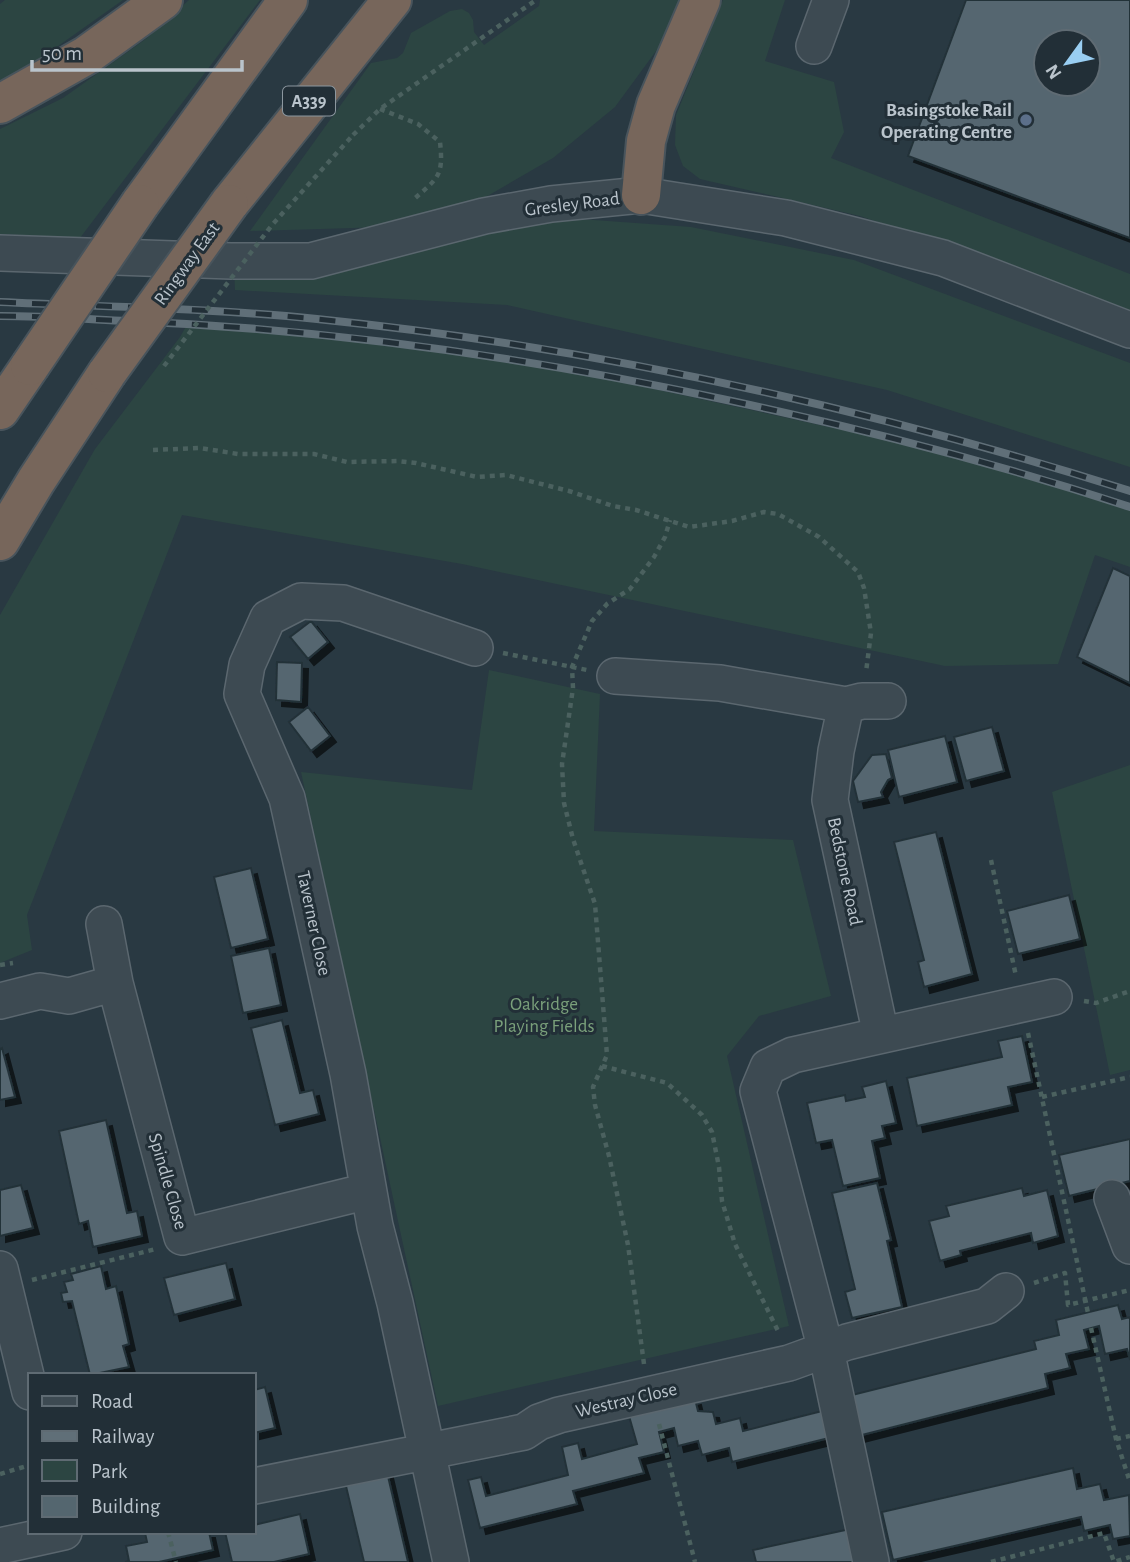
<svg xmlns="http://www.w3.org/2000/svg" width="1130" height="1562" viewBox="0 0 1130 1562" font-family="'Alegreya Sans',sans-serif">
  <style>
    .green { fill: #2c4542 }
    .building { fill: #54666f; stroke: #243139; stroke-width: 2; fill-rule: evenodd; filter: url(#shadow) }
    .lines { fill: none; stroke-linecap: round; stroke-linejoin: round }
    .minor-casing { stroke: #5b676f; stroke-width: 38 }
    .highway-casing { stroke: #48545c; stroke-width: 42 }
    .path { stroke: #4b615f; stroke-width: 4.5; stroke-dasharray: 5 5; stroke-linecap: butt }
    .minor { stroke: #3d4a52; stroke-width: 35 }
    .highway { stroke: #77665b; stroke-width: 38 }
    .rail-casing { stroke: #606f78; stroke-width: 8 }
    .rail { stroke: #222f37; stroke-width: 5; stroke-dasharray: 16; stroke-linecap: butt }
    .highway-bridge-casing { stroke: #48545c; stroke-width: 42; stroke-linecap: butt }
    .path-bridge { stroke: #4b615f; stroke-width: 4.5; stroke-dasharray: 5 5; stroke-linecap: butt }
    .highway-bridge { stroke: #77665b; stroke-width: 38 }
    .service-dot { fill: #5c6f8a; stroke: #222f37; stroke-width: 2.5 }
    .labels { text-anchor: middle; stroke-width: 6; stroke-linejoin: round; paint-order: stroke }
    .shield { fill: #222f37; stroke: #8c979f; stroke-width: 2 }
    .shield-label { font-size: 18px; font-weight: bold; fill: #bac4cc }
    .poi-label { font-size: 19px; font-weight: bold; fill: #bac4cc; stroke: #222f37; text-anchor: end }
    .street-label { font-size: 19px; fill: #bac4cc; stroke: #222f37 }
    .park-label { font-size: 19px; fill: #7aa07b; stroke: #222f37 }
  </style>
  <defs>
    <filter id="shadow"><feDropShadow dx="6" dy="6" stdDeviation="0" flood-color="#0009"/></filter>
  </defs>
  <rect width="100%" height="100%" fill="#293942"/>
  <!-- green -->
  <path class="green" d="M5,0H123L13,78L0,84V4Z
    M189,0H260L80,238L0,234V129L63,98L147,38Z
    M540,0H682L667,36L615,107L553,158L484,198L386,227L250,231L371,63L397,58L403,53L411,33L450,11L462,9L469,13L473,20L474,32L484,45L539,6Z
    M723,0H785L765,61L834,82L844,132L831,158L1130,274V315L994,261L860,216L700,179L683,166L675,145L676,115Z
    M580,219L691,227L854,260L1130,363V467L887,390L507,305L235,290L234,265Z
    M188,323L288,330L511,358L940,451L1130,508V567L1095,555L1058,664L945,666L462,564L182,515L27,915L32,950L0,963V615L95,449L180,337Z
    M489,670L600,694L594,831L793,840L831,996L759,1016L727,1056L789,1326L438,1406L301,772L472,790Z
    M1130,765V1070L1110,1075L1052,792Z"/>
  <!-- building -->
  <path class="building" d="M966,0H1130V238L908,156ZM1046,42H1088V84H1046Z
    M1113,568L1130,576V683L1077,657Z
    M311,621L328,642L308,659L290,637Z
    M277,662L302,663L301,702L276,700Z
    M308,707L330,736L311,751L289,722Z
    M992,727L1004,771L966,781L954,737Z
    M945,736L957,782L899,797L888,750Z
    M886,754L892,778L888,780L881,792L883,797L858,802L853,781L872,755Z
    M936,832L972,974L924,987L918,962L924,960L894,842Z
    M251,868L268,939L231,948L214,877Z
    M1069,895L1080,939L1018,954L1007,911Z
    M269,948L281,1005L243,1013L231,956Z
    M282,1020L300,1093L313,1090L319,1114L275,1125L251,1028Z
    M1022,1036L1032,1082L1008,1087L1012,1105L917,1126L907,1078L1002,1057L998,1041Z
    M2,1048L15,1097L0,1100V1049Z
    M886,1081L896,1123L882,1126L885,1138L872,1141L880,1178L843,1186L832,1140L816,1143L807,1103L845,1095L846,1101L865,1097L862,1087Z
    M106,1120L127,1213L137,1211L142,1236L93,1247L88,1221L79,1224L59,1131Z
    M1130,1139V1181L1069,1196L1059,1155Z
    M877,1183L891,1240L887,1241L902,1307L852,1318L845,1292L855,1289L832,1193Z
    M21,1185L33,1228L0,1236V1190Z
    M1022,1188L1024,1196L1047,1190L1058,1236L1033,1243L1031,1233L960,1251L961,1255L940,1261L929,1221L949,1216L946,1206Z
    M226,1263L235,1299L174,1315L164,1278Z
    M101,1266L106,1289L116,1286L129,1344L123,1346L129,1367L90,1375L72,1301L63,1302L61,1293L67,1292L64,1282L73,1280L71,1274Z
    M1118,1305L1122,1319L1130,1317V1360L1127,1349L1105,1354L1099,1326L1084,1330L1089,1349L1066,1354L1070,1368L1045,1374L1048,1388L858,1436L848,1396L1036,1349L1034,1341L1059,1335L1056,1320Z
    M265,1387L275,1428L254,1433V1390Z
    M695,1399L698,1411L713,1412L716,1424L740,1418L743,1431L826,1410L833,1437L732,1462L729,1448L702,1455L698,1441L678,1446L674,1428L659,1432L664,1452L639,1458L644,1473L573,1491L577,1504L480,1528L468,1480L481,1477L486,1496L568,1475L562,1447L578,1443L582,1459L637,1444L629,1416Z
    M1073,1468L1077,1489L1100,1484L1104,1500L1129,1495L1130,1536L1113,1539L1110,1525L1084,1531L1081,1517L893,1560L882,1512Z
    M387,1472L408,1562H364L345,1482Z
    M300,1514L309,1554L274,1562H232L225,1532H254V1525Z
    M850,1529L857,1562H756L753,1550Z
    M149,1532H209L213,1550L159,1562H125L129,1561L126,1546L147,1542L145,1533Z"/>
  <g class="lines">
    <defs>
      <path id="minor" d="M814,46L831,0
        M0,253L231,261H311L484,216L551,204L641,195L786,218L943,258L1130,330
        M615,676L720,683L846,705L862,701H888
        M846,705L836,751L830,800L881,1035
        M104,924L115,983L182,1237L368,1191
        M0,1001L40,991L69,996L115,983
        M1112,1198L1130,1246
        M0,1269L30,1392
        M254,1486L524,1432L539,1422L559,1415L789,1363L847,1342L987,1306L1006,1291
        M0,1546L64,1532
        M451,1562L395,1303L375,1226L348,1074L287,798L242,694L247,665L268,618L301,601L343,603L475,648
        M871,1562L826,1350L758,1091L768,1067L793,1055L1054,997"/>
      <path id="highway" d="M0,104L87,55L163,0
        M641,195L646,141L656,105L701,0
        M140,204L288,0
        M229,204L392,0
        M0,410L30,366
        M0,541L36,481L107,373"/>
    </defs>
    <!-- minor casing -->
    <use href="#minor" class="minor-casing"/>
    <!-- highway casing -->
    <use href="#highway" class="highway-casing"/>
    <!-- path -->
    <path class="path" d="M380,109L418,124L440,142C444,178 437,178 412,201
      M353,135L380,109L536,0
      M153,450L200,448L238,454H314L347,462L398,461L416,463L477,477L506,475L569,491L613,506L636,510L689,527L732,521L764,512L778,514L819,537L858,572L864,588L871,633L866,672
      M503,653L587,670
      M991,860L1016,976
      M0,965L13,963
      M1084,1001L1096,1003L1130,991
      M1028,1033L1088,1313
      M602,1066L667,1083L702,1115L712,1132L719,1167L722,1201L735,1244L779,1333
      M1042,1097L1130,1077
      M32,1280L156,1249
      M1034,1283L1065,1273L1068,1305L1130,1290
      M1091,1328L1116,1439L1130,1482
      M644,1364L628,1245L609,1156L595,1105L593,1087L607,1055L595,904L573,839L564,803L562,764L573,688L572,667L592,621L607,604L630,589L654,557L665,537L670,520
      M659,1424L695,1562
      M1116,1439L1130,1436
      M0,1474L30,1465
      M168,1532L176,1562
      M991,1562L1104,1533L1114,1562L1130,1557"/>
    <!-- minor -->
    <use href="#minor" class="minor"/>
    <!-- highway -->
    <use href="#highway" class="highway"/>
    <defs>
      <path id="rail" d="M0,302C106,307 212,308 317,319C593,347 866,407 1130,491
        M0,316C42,316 85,319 127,321C328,329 526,357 722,399C860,428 996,463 1130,507"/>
    </defs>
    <!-- rail casing -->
    <use href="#rail" class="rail-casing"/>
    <!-- rail -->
    <use href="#rail" class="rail"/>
    <defs>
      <path id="highway-bridge" d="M30,366L140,204
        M107,373L229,204"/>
    </defs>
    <!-- highway-bridge casing -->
    <use href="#highway-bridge" class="highway-bridge-casing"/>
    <!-- path-bridge -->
    <path class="path-bridge" d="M164,366L272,225L353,135"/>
    <!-- highway-bridge -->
    <use href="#highway-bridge" class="highway-bridge"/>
  </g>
  <!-- markers -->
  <circle class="service-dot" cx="1026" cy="120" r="7"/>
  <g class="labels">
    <!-- shield labels -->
    <rect class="shield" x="283" y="86.5" width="52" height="29" rx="5"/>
    <g class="shield-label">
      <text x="309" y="107">A339</text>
    </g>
    <!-- poi labels -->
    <g class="poi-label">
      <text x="1012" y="116">Basingstoke Rail<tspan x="1012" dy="22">Operating Centre</tspan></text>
    </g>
    <!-- street labels -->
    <g class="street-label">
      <text transform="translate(572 203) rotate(-7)" y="7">Gresley Road</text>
      <text transform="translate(186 263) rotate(-54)" y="7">Ringway East</text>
      <text transform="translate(846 871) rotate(78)" y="7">Bedstone Road</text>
      <text transform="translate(315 923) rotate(78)" y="7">Taverner Close</text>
      <text transform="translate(169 1181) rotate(74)" y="7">Spindle Close</text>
      <text transform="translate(626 1399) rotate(-13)" y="7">Westray Close</text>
    </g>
    <!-- park labels -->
    <g class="park-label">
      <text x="544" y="1010">Oakridge<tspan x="544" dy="22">Playing Fields</tspan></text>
    </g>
  </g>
  <!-- legend -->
  <rect x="28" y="1373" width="228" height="161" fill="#222f37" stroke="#5f6b73" stroke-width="2"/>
  <rect x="42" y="1396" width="35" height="10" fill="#3d4a52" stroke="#5f6b73" stroke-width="2"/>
  <text x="91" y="1408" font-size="21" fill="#bac4cc">Road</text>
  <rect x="42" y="1431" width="35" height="10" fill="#606f78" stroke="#5f6b73" stroke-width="2"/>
  <text x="91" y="1443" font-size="21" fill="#bac4cc">Railway</text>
  <rect x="42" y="1460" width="35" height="21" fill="#2c4542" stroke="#5f6b73" stroke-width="2"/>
  <text x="91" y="1478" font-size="21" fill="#bac4cc">Park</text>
  <rect x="42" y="1496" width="35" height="21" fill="#54666f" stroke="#5f6b73" stroke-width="2"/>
  <text x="91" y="1513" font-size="21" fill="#bac4cc">Building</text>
  <!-- north arrow -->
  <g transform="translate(1067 63) rotate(237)"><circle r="33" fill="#222f37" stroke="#5f6b73" stroke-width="2"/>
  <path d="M0-5L12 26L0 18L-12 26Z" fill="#99cef2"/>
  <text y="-10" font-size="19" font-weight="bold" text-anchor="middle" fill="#bac4cc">N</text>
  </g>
  <!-- scale -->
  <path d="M32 60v10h210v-10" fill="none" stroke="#bac4cc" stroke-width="3.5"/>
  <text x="42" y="60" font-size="21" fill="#bac4cc" stroke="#222f37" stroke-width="5" paint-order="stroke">50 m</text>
</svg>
